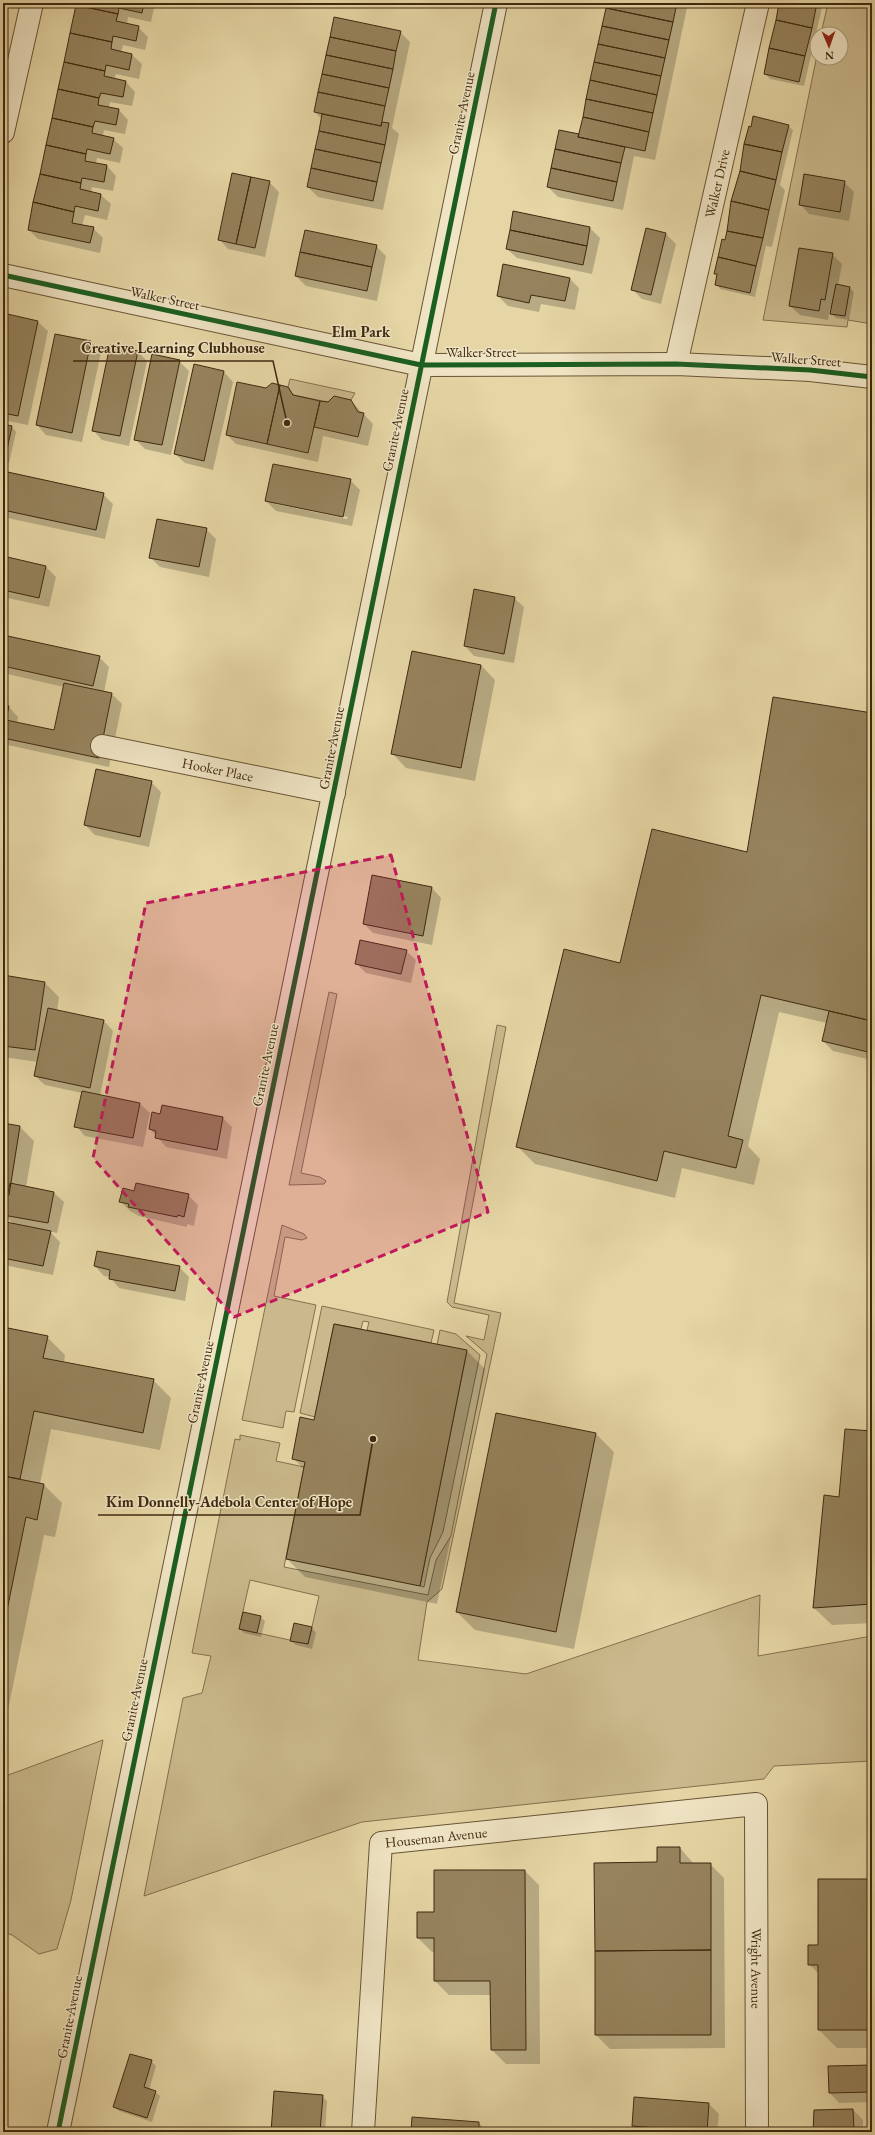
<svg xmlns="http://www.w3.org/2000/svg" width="875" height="2135" viewBox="0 0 875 2135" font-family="'EB Garamond',serif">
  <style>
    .green { fill: #cab98c; stroke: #84714e; fill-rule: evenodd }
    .shadow { fill: #0003; fill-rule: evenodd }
    .building { fill: #96835d; stroke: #3f290f }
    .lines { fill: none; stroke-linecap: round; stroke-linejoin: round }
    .minor-casing { stroke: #695434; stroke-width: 24 }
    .minor { stroke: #efe4c4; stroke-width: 22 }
    .cycleway-casing { stroke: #efe4c4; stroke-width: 8 }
    .cycleway { stroke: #1b5e20; stroke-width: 5 }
    .marked { fill: #c2185b; fill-opacity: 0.2; stroke: #c2185b; stroke-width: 3; stroke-dasharray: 8 5; stroke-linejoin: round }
    .labels { text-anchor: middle; stroke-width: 3; stroke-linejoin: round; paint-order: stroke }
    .street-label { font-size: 14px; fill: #3f290f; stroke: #efe4c4 }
    .neighbourhood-label { font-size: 15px; font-weight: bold; fill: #3f290f; stroke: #efe4c4 }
    .leader { fill: none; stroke: #3f290f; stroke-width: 1.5 }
    .callout-dot { fill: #3f290f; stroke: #efe4c4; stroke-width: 1.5 }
    .callout-label { font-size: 15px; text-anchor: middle; font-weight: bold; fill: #3f290f; stroke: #efe4c4; stroke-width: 3; stroke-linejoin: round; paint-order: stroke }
  </style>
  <rect width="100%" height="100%" fill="#e6d6a5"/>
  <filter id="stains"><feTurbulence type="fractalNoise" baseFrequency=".005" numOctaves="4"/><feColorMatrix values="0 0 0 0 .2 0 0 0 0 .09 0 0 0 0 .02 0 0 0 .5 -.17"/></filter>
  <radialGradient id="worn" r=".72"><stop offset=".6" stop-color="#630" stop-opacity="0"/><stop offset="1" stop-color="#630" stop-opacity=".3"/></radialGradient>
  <!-- green -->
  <path class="green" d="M828,3H872V324L848,320L847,327L763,320L817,55V58H841V34H821Z
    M290,379L355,393L351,400L334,397L328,402L293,395L288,387Z
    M329,992L337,994L301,1173L320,1177L326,1181L324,1184L289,1185Z
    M497,1025L506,1027L454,1303L501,1313L442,1589L427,1602L418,1660L526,1674L760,1595L758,1656L872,1636V1761L774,1766L764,1779L362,1822L144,1896L183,1698L202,1693L211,1656L192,1653L235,1439L240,1440V1435L280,1443L276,1461L304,1467L284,1567L428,1595L436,1560L451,1536L487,1354L466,1336L484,1340L489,1315L452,1307L447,1302ZM250,1580L319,1596L308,1644L239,1629Z
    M282,1225L304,1234L307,1238L302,1240L285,1237L274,1296L316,1305L294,1412L286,1411L283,1428L242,1420Z
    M322,1306L434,1330L431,1343L367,1330L369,1322L363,1321L361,1329L334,1324L315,1417L300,1413Z
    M440,1330L456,1334L480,1355L443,1532L430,1558L424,1587L420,1586L467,1351L437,1345Z
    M103,1740L71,1900L57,1949L39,1954L12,1935L3,1932V1777Z"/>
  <!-- shadow -->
  <path class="shadow" d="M78,3H150L154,8L151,22L128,17L127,25L138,27L148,37L145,50L123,45L121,52L132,55L142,64L139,79L116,74L114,80L126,82L135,92L132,106L110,102L109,108L119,110L128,120L125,134L104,130L103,136L113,139L123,148L120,163L97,158L96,164L107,166L116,176L113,191L92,187L91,193L101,195L111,204L107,220L85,215L82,226L93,228L103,238L100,253L38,239L29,230Z
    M608,3H688L655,160L634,156L623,210L558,197L548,187L560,131L579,135Z
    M781,3H823L804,86L770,79L765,74Z
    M400,32L410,42L392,128L399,134L383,210L318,197L308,187L322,119L315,112Z
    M788,126L793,130L780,185L785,190L772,247L766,246L755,297L720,289L716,284L717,275L715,273L725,241Z
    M269,182L279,192L265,257L228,249L219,239Z
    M844,182L854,192L849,221L809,214L800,204Z
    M514,213L590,228L600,238L592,274L517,258L507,249Z
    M647,229L666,234L676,244L661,304L642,299L632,289Z
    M376,246L386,256L377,301L306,286L296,276Z
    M832,254L842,264L838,286L850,288L854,292L849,320L836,318L831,313L832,308H830L828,320L800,315L790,306Z
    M570,279L579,288L575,310L541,304L539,312L508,306L498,296Z
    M3,314L38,322L48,331L28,425L3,420Z
    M56,335L91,342L101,352L82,442L46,435L37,425Z
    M138,352L147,361L129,446L102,440L93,430Z
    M179,361L189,371L171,455L145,449L135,439Z
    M224,372L233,382L213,470L185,463L175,454Z
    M287,388L296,397L328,404L351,401L373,424L368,446L323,436L318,462L236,444L227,435L266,389Z
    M3,425L12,427L16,432L9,463L3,462Z
    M3,472L103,494L113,504L105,539L3,517Z
    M350,480L360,490L352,526L276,511L266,501ZM276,502L348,517L347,519L276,504Z
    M206,529L216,539L209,577L160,567L150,557Z
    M3,557L46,567L56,577L49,607L3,597Z
    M514,598L524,607L514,663L474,656L465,646Z
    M3,636L99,657L109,667L104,692L112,694L122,704L109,767L3,744V706L9,707L18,717L17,724L55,732L64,687L3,673Z
    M481,665L495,680L475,781L406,768L392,753Z
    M872,714V1060L833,1051L823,1041L827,1023L779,1012L748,1146L760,1159L754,1185L682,1168L675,1198L535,1164L517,1146L620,964L748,853Z
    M151,782L161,792L149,847L95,835L85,825Z
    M432,888L441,898L432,945L373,933L364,924Z
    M406,951L416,960L411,983L366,973L356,963Z
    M3,976L45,983L59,997L57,1011L104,1021L113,1031L100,1096L140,1104L150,1113L143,1147L85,1136L76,1126L82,1093L45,1085L35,1076L38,1062L3,1057Z
    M161,1115L223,1118L232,1127L227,1159L166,1147L150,1129Z
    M3,1124L20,1127L34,1141L26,1187L54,1193L64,1202L57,1233L49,1231L60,1242L53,1275L9,1266L3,1260V1241L14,1225L4,1214L6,1206H3Z
    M135,1192L188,1195L198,1205L194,1226L187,1224V1227L139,1216L130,1211L121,1202Z
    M95,1266L179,1267L189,1277L185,1301L119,1288L110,1277L104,1276Z
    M335,1325L467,1351L485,1369L437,1604L305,1577L287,1559L305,1470L293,1458L315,1421Z
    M3,1328L47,1337L65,1355L64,1363L153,1380L171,1398L160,1450L51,1429L40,1484L44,1485L62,1503L55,1537L44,1535L3,1734Z
    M872,1432V1623L832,1625L814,1608L840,1498Z
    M596,1434L614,1452L574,1649L475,1630L457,1612Z
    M260,1617L265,1621L261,1637L244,1633L240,1629Z
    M312,1628L316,1633L312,1649L296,1645L291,1641Z
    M680,1848L694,1864H710L724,1878L725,2048L610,2049L596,2035L658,1863Z
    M525,1871L539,1885L540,2064H506L492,2050L491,1995H449L435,1981V1952H432L418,1938V1913H435Z
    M872,1880V2048H837L819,2030V1974L809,1964L819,1946Z
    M151,2061L156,2066L149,2090L155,2092L160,2096L152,2122L119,2111L114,2107Z
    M872,2066V2102L839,2103L830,2093L829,2067Z
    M322,2096L327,2101L325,2132H272Z
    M709,2104L719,2114L717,2132H639L633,2126Z
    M853,2110L863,2120V2130L871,2132H815Z
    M479,2123L487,2132H412Z"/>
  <!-- building -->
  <path class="building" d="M77,3H144L142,13L119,8L118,14L76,5Z
    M607,3H677L673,22L606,8Z
    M779,3H817L812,28L776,20Z
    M76,5L118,14L116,21L139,26L136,41L113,36L112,42L70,33Z
    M606,8L673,22L669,40L602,26Z
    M334,17L401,31L396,51L330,37Z
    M776,20L812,28L805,56L769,48Z
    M602,26L669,40L665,58L598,44Z
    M70,33L112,42L111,49L132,54L129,70L106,65L105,71L64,62Z
    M330,37L396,51L393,69L326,55Z
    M598,44L665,58L661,76L594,62Z
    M769,48L805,56L799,82L764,74Z
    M326,55L393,69L389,88L322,74Z
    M64,62L105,71L104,76L126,81L123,97L101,93L99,98L58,89Z
    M594,62L661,76L657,95L590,80Z
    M322,74L389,88L385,106L318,92Z
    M590,80L657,95L653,113L586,99Z
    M58,89L99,98L98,105L119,109L116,125L95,121L93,127L52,118Z
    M318,92L385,106L381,126L314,112Z
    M586,99L653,113L649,132L583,117Z
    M322,114L381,126L382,122L389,123L385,145L319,131Z
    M753,116L789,125L782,152L744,144L749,126L751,127Z
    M583,117L649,132L645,151L578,137Z
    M52,118L93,127L92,133L114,138L110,154L87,149L86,154L46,145Z
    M559,130L579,134L578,137L625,147L621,163L555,149Z
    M319,131L385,145L381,163L315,149Z
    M744,144L782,152L776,180L740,171Z
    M46,145L86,154L85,161L107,165L104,182L82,178L81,183L40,174Z
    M315,149L381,163L377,182L311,168Z
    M555,149L621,163L617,182L551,168Z
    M311,168L377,182L373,201L307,187Z
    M551,168L617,182L613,201L547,187Z
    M740,171L776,180L769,210L731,201Z
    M232,173L251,177L236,244L218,240Z
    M40,174L81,183L80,189L101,194L98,211L75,206L74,212L33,202Z
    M804,174L845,181L840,212L799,205Z
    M251,177L270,181L255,248L236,244Z
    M731,201L769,210L763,238L727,231Z
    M33,202L74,212L72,223L94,227L90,243L28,230Z
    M513,211L590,227L587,246L510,230Z
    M646,228L666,233L651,295L631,290Z
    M305,230L377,245L372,267L300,252Z
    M510,230L587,246L583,265L506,249Z
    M727,231L763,238L756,266L718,257L722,239L725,240Z
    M799,248L833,253L825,300L821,299L819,311L789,306Z
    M300,252L372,267L367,291L295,276Z
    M718,257L756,266L750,293L715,285L717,274H714Z
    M503,264L570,278L565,301L531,295L529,303L497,296Z
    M836,284L850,287L845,316L830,314Z
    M3,313L38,321L18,416L3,413Z
    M55,334L91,341L72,433L36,425Z
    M110,345L138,351L120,436L92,431Z
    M152,354L180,360L162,445L134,440Z
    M194,364L224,371L204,461L174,454Z
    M237,382L266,388L272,383L280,385L267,444L226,435Z
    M280,385L288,387L293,395L320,401L308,453L267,444Z
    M334,396L351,400L358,412L364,413L358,437L314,427L320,401L328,402Z
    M3,424L12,426L5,459L3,458Z
    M273,464L351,479L343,517L265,501Z
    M3,471L104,493L96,530L3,510Z
    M157,519L207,528L199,567L149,558Z
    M3,556L46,566L39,598L3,590Z
    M474,589L515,597L504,654L464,646Z
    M3,635L100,656L93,686L3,666Z
    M412,651L481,665L461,768L391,754Z
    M64,683L112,693L99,758L3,738L6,720L54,730Z
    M773,697L872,713V1021L761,995L728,1136L743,1140L736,1168L664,1151L657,1181L516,1147L564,949L620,963L652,829L747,852Z
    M3,705L9,706L3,733Z
    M96,769L152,781L140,837L84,825Z
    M372,875L432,887L423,936L363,924Z
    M360,940L407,950L401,974L355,964Z
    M3,975L45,982L35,1050L3,1046Z
    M48,1008L104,1020L90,1088L34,1076Z
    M829,1011L872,1021V1053L822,1041Z
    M82,1091L140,1103L133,1138L74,1127Z
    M162,1105L223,1117L217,1150L155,1138L156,1131L149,1129L152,1112L160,1114Z
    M3,1123L20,1126L9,1195H3Z
    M10,1183L54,1192L48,1223L3,1215Z
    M136,1183L189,1194L184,1217L178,1215L177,1217L128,1207L129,1204L119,1202L123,1188L134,1191Z
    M6,1222L51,1231L43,1266L3,1258V1236Z
    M97,1251L180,1266L175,1291L109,1279L110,1270L94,1266Z
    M334,1324L467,1350L420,1586L286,1559L305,1462L292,1459L300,1417L314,1420Z
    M3,1327L48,1336L43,1358L154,1379L143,1433L34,1411L20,1479L3,1476Z
    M496,1413L596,1433L556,1632L456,1612Z
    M845,1429L872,1431V1604L813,1608L824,1495L839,1497Z
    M3,1476L44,1484L37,1520L26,1517L3,1630Z
    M243,1612L261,1616L257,1633L239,1629Z
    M294,1623L312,1627L308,1644L290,1641Z
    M657,1847H680V1863H711V1950L595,1951L594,1863L657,1862Z
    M434,1870H525L526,2050H491L490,1981H434V1938H417V1912H434Z
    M818,1879H872V2030H818V1965H808V1945H818Z
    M711,1950V2035H595V1951Z
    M130,2054L152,2060L144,2087L156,2091L147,2118L113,2107Z
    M872,2065V2092L829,2093L828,2066Z
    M274,2091L323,2095L320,2132H271Z
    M634,2097L709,2103L707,2132L632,2126Z
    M853,2109L854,2130L870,2129V2132H813L814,2110Z
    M412,2117L479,2122V2132H411Z"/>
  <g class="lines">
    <defs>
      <g id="minor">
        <path d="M3,132L32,3"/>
        <path d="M3,275L421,365L676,364L810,370L872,377"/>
        <path id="s1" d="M676,364L758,3"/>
        <path id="s2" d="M102,746L334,793"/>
        <path d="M58,2132L496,3"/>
        <path id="s3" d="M363,2132L381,1843L756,1804L757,2132"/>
      </g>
    </defs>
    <!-- minor casing -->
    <use href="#minor" class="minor-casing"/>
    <!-- minor -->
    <use href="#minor" class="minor"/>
    <defs>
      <path id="cycleway" d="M3,275L421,365L676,364L810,370L872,377
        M58,2132L496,3"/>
    </defs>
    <!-- cycleway casing -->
    <use href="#cycleway" class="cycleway-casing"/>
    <!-- cycleway -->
    <use href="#cycleway" class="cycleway"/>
  </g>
  <!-- marked area -->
  <path class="marked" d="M391,855L488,1212L234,1317L93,1158L146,903Z"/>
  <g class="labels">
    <!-- street labels -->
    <g class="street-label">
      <text transform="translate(461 113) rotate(-78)" y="5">Granite Avenue</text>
      <text dy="5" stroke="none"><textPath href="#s1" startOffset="185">Walker Drive</textPath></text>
      <text transform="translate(165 298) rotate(12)" y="5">Walker Street</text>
      <text x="481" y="357">Walker Street</text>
      <text transform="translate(806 359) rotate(4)" y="5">Walker Street</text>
      <text transform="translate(395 430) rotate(-78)" y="5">Granite Avenue</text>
      <text transform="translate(331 748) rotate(-79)" y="5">Granite Avenue</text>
      <text dy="5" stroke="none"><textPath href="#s2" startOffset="118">Hooker Place</textPath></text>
      <text transform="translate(265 1065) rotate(-78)" y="5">Granite Avenue</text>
      <text transform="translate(200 1382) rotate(-78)" y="5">Granite Avenue</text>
      <text transform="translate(134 1700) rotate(-78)" y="5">Granite Avenue</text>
      <text dy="5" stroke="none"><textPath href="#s3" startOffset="345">Houseman Avenue</textPath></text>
      <text dy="5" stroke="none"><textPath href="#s3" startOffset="831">Wright Avenue</textPath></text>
      <text transform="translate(69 2017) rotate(-79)" y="5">Granite Avenue</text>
    </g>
    <!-- neighbourhood labels -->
    <g class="neighbourhood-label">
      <text x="361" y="337">Elm Park</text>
    </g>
  </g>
  <!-- callouts -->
  <path class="leader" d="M287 423L273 361H73M373 1439L360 1515H98"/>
  <g class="callout-dot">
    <circle cx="287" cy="423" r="4"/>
    <circle cx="373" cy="1439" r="4"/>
  </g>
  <g class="callout-label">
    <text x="173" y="353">Creative Learning Clubhouse</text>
    <text x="229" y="1507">Kim Donnelly-Adebola Center of Hope</text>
  </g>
  <!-- margin -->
  <rect width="875" height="2135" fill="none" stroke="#e6d6a5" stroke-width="16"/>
  <rect x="4" y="4" width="867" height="2127" fill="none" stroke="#3f290f" stroke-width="2"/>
  <rect x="8" y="8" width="859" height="2119" fill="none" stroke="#3f290f"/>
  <!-- north arrow -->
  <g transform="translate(829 46) rotate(178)"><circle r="19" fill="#efe4c4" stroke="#a9997c"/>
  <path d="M0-3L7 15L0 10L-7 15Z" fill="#8f2418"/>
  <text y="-6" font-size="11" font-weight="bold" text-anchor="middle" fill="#3f290f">N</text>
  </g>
  <rect width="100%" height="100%" filter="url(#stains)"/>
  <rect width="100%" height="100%" fill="url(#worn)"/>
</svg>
